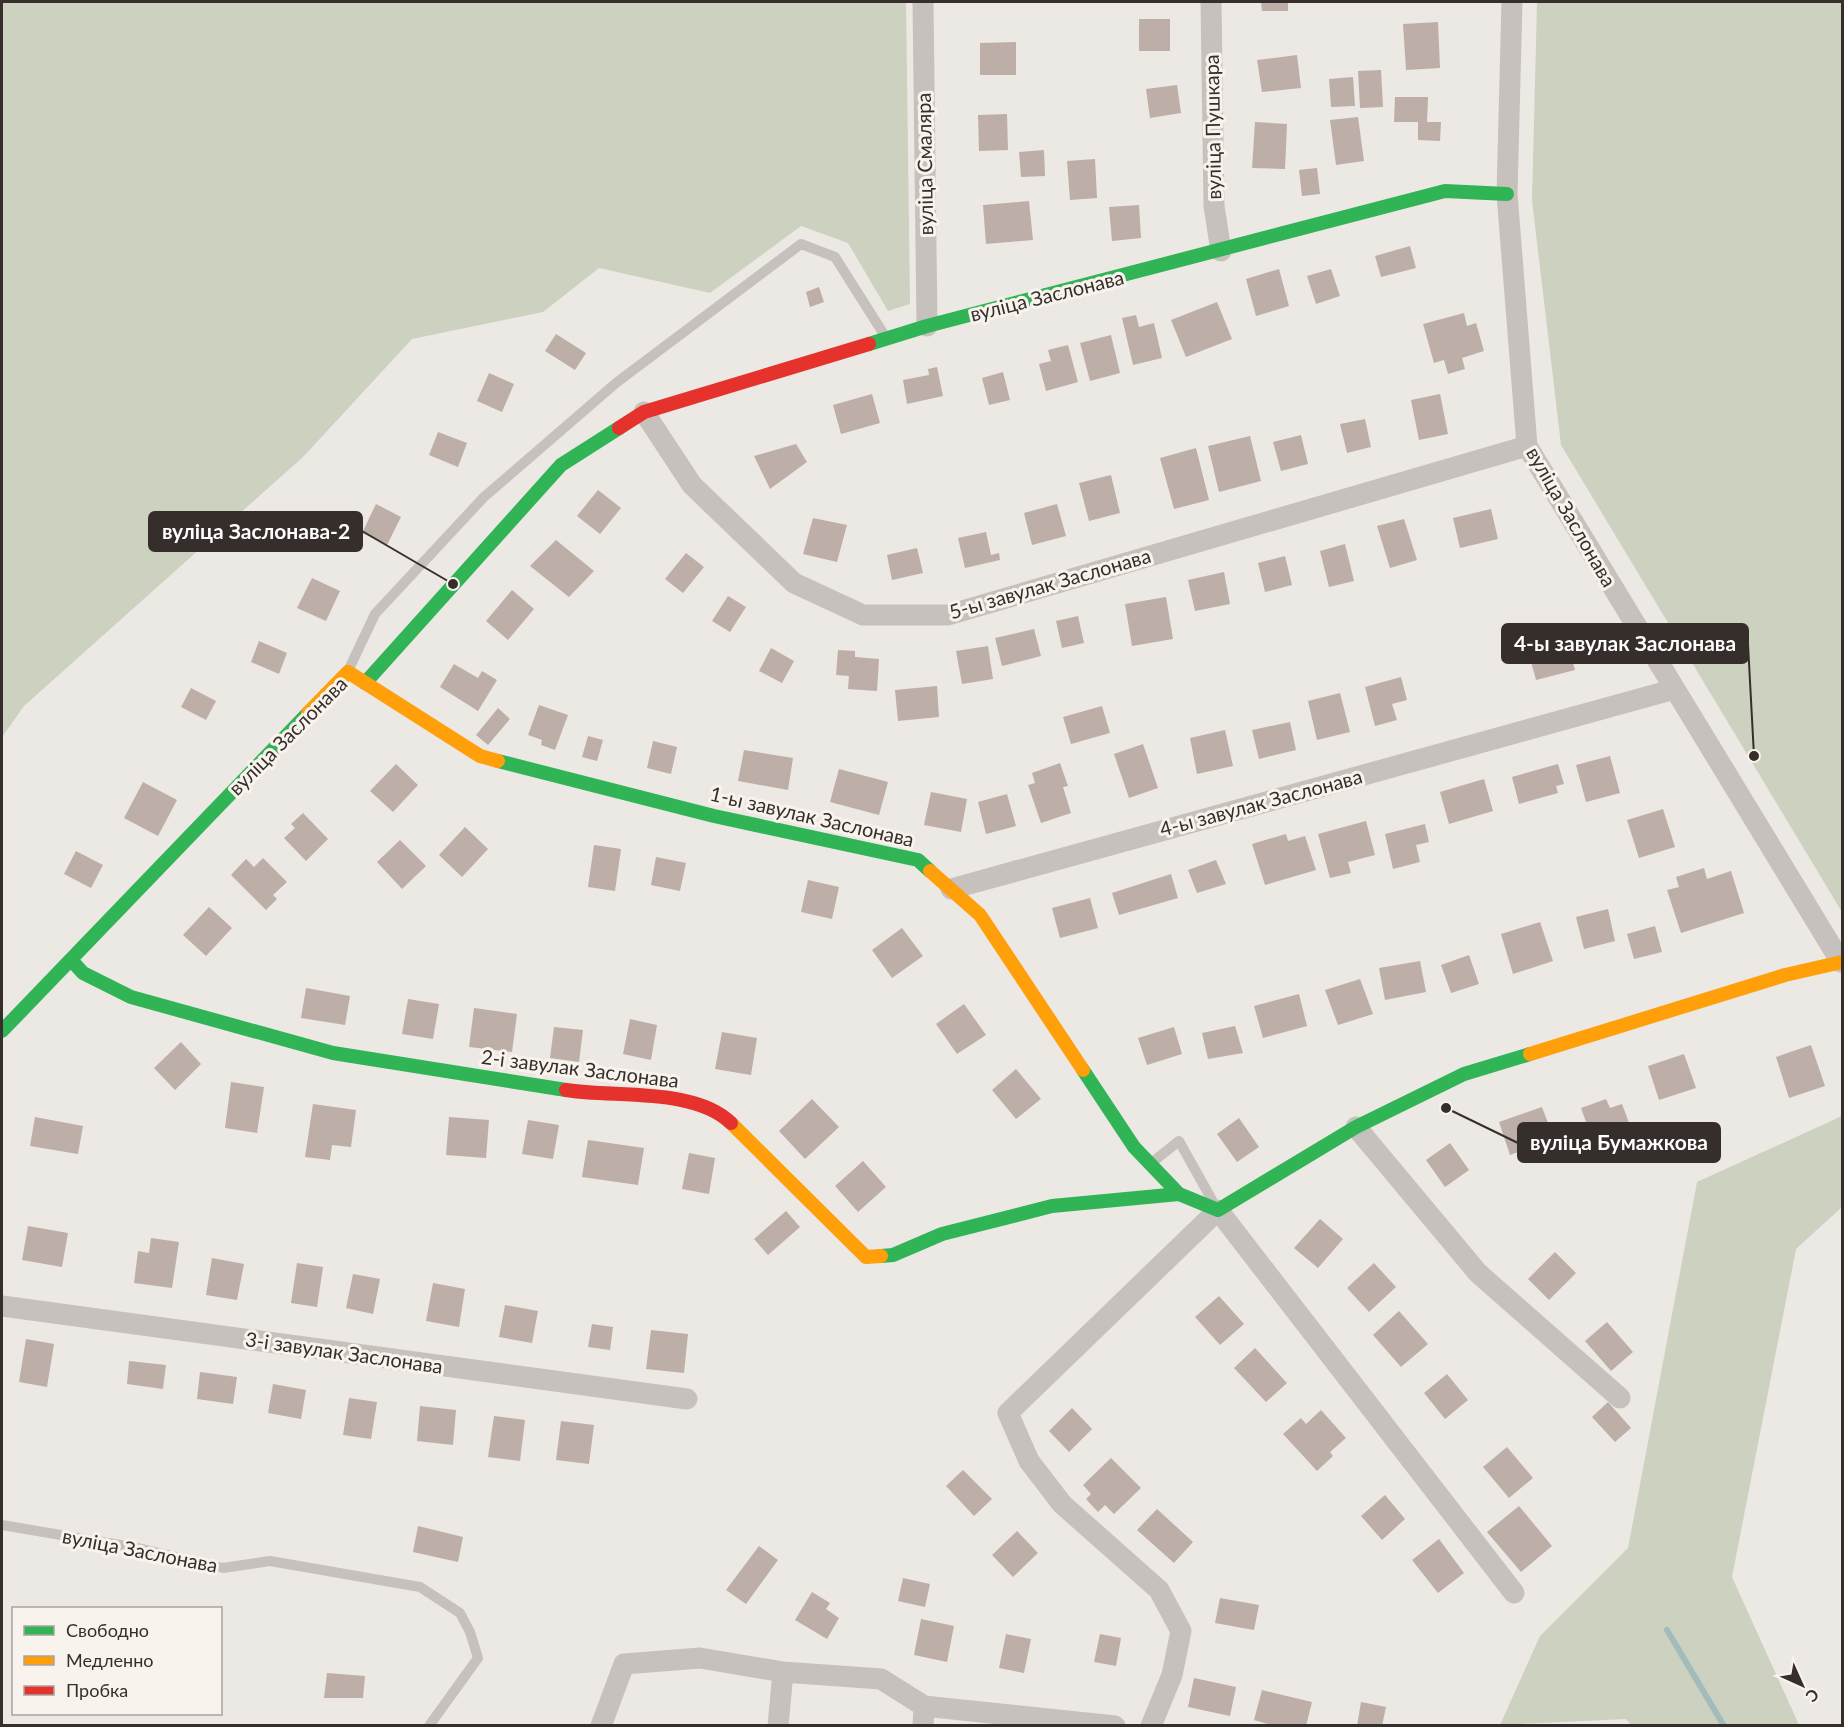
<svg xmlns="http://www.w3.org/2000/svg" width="1844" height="1727" viewBox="0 0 1844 1727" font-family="Lato,sans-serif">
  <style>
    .green { fill: #cdd1bf }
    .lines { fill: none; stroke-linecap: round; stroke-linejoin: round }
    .stream { stroke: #a2bbbb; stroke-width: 6 }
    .building { fill: #beaea8 }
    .lane { stroke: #c6c1bc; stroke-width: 10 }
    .street { stroke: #c6c1bc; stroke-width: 21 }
    .fast { stroke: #30b455; stroke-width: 14 }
    .slow { stroke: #ff9f0a; stroke-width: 14 }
    .jam { stroke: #e5322d; stroke-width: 14 }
    .labels { text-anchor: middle; stroke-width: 6; stroke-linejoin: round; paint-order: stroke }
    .street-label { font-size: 20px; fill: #362e2b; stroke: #f8f3ec }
    .leader { fill: none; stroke: #362e2b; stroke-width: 2 }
    .callout-dot { fill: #362e2b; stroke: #f8f3ec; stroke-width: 2 }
    .callout { fill: #362e2b; stroke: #362e2b; stroke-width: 2 }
    .callout-label { font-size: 21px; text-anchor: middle; font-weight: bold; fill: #fff }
  </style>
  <rect width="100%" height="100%" fill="#ece8e4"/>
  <!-- green -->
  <path class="green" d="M2,2H906L910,304L888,311L848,243L801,226L710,293L599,268L543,312L412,339L304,456L24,706L2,737Z
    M1537,2H1842V912L1561,445L1532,200Z
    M1842,1116V1207L1796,1249L1732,1577L1799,1725L1632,1726L1626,1719L1500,1725L1540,1636L1628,1548L1697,1182Z"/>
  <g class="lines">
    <!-- stream -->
    <path class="stream" d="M1667,1630L1724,1726"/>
  </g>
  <!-- building -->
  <path class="building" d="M1261,2H1288V11H1262Z
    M1139,19H1170V51H1139Z
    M1438,22L1440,68L1406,70L1403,24Z
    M1016,42V75H980V43Z
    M1297,55L1301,88L1262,92L1257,60Z
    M1381,70L1383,107L1360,108L1358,71Z
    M1353,77L1355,106L1331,107L1329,79Z
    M1177,85L1181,113L1150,118L1146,89Z
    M1395,97H1428L1427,122H1441L1440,141L1418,140V122H1394Z
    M1007,114L1008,150L979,151L978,115Z
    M1358,117L1364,161L1336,165L1330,120Z
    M1255,122L1287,124L1285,169L1252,168Z
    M1044,150L1045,176L1021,177L1019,152Z
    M1095,159L1097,198L1070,200L1067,161Z
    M1317,168L1320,194L1302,196L1299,170Z
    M1029,201L1033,240L986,244L983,205Z
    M1139,205L1141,238L1112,241L1109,207Z
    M1410,246L1416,268L1381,277L1375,256Z
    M1279,269L1289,306L1256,316L1246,279Z
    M1331,269L1340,296L1316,304L1307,276Z
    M819,287L824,302L810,307L806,292Z
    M1217,302L1232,339L1186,357L1171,320Z
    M1464,313L1467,326L1476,323L1484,351L1462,358L1465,369L1448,374L1444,360L1434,363L1423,324Z
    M1136,315L1139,327L1154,323L1162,358L1133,365L1122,318Z
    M556,334L586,353L575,370L545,351Z
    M1111,335L1120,373L1090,381L1080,343Z
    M1068,345L1078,382L1046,391L1039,364L1051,361L1048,350Z
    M937,367L943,396L907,404L903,380L929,375L928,369Z
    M1003,372L1010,400L989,405L982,378Z
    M489,373L514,384L502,412L477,401Z
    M872,394L880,423L841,434L833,405Z
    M1440,394L1448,434L1419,440L1411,400Z
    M1365,419L1371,447L1347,453L1340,424Z
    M438,432L467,443L458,467L429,455Z
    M1301,435L1308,464L1281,471L1273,442Z
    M1250,436L1261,481L1219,492L1208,446Z
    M796,444L807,462L770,489L754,456Z
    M1196,448L1209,500L1174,509L1160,458Z
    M1111,475L1120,513L1089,521L1079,483Z
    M598,490L621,508L600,534L577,516Z
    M376,504L401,517L387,545L362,533Z
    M1057,504L1066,536L1032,545L1024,513Z
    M1491,509L1498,539L1460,548L1453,518Z
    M813,518L847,525L837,562L803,554Z
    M1404,519L1417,560L1390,568L1377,526Z
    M986,532L991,555L999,553L1000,560L965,568L958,538Z
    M556,540L594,571L569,597L530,566Z
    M1345,544L1354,581L1329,587L1320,551Z
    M917,548L923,573L892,580L887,555Z
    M686,553L704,567L683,593L665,579Z
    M1285,556L1292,585L1265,592L1258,563Z
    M1224,572L1230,604L1195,611L1188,580Z
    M312,578L340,591L326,621L297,608Z
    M512,590L534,609L508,640L486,621Z
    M728,596L746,607L730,632L712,621Z
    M1166,597L1173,639L1132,646L1125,604Z
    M1078,616L1084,643L1062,648L1056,621Z
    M1034,629L1041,656L1002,666L995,638Z
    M1566,636L1575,670L1536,680L1527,647Z
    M259,641L287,653L279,674L251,662Z
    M988,646L993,679L962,684L956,651Z
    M771,648L794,661L782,683L759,671Z
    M838,650L855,651V657L879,659L877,691L848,689L849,676L836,675Z
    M454,664L478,678L482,671L497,680L478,711L440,687Z
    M1401,677L1407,700L1392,704L1397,720L1375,726L1365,687Z
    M937,686L939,717L898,721L895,690Z
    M191,688L216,701L206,720L181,707Z
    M1340,693L1350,732L1317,740L1308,701Z
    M539,705L568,715L555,750L541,745L542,740L528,735Z
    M1102,706L1110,733L1071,744L1063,717Z
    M498,708L510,719L488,745L476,735Z
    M1290,722L1296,750L1259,759L1252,730Z
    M1225,730L1233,766L1197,774L1190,738Z
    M588,736L603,740L597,761L582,757Z
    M653,741L677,747L671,774L647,768Z
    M1143,744L1158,788L1129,798L1114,754Z
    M744,750L793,758L788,790L738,781Z
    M1610,756L1620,793L1586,802L1576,765Z
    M1060,763L1068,786L1063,787L1071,813L1041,823L1028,785L1035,783L1032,773Z
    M396,764L418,785L393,812L370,791Z
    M1558,764L1564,784L1556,786L1558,793L1519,804L1512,777Z
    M839,769L888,782L879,815L830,802Z
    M1484,779L1493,811L1449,824L1440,792Z
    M143,782L177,800L158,836L124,818Z
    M931,792L967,799L961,832L924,825Z
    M1007,794L1016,826L986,834L978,802Z
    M1663,809L1675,847L1639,858L1627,820Z
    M303,813L328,839L306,861L284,838L295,828L291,824Z
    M1366,821L1375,855L1348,862L1351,873L1330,878L1318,834Z
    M1425,824L1429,842L1416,845L1420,862L1393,869L1385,834Z
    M465,827L488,849L462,877L439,855Z
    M1286,834L1288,841L1305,836L1316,870L1265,885L1252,844Z
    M400,840L426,866L402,889L377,862Z
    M594,845L621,849L615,891L588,887Z
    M76,851L103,865L91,888L64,874Z
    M656,857L686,863L680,891L651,885Z
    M263,858L287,882L273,895L277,899L266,910L231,875L246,859L254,867Z
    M1216,860L1226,884L1197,893L1188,870Z
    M1704,868L1707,879L1731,871L1744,913L1681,933L1667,890L1679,887L1676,877Z
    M1171,874L1178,898L1119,915L1112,893Z
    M808,880L839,887L832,919L801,912Z
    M1090,898L1098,928L1060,938L1052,908Z
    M209,907L232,928L206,956L183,935Z
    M1608,909L1615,941L1584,949L1576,917Z
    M1540,922L1553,961L1513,974L1501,934Z
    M1655,926L1662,952L1634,959L1627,934Z
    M902,928L923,956L892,978L872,950Z
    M1469,955L1479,984L1451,993L1441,965Z
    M1420,961L1426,992L1385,1000L1379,968Z
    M1360,979L1373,1014L1338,1025L1325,990Z
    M306,988L350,996L345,1025L301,1018Z
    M1299,994L1307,1026L1263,1038L1254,1006Z
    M408,999L439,1004L433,1039L402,1034Z
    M964,1004L986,1035L957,1054L936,1024Z
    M474,1008L517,1014L512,1052L469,1047Z
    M630,1019L657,1025L651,1060L623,1054Z
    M1235,1026L1243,1053L1208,1059L1202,1033Z
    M554,1027L583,1030L579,1062L550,1058Z
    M1174,1027L1182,1054L1147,1065L1138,1038Z
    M722,1032L757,1038L751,1075L715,1069Z
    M181,1042L201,1064L175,1090L154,1068Z
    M1811,1045L1825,1086L1789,1098L1776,1057Z
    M1684,1054L1696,1088L1659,1100L1648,1066Z
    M1016,1069L1041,1099L1016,1119L992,1090Z
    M231,1082L264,1087L257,1133L225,1128Z
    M812,1099L839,1127L805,1159L779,1131Z
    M1606,1099L1610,1108L1622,1104L1631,1128L1593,1142L1581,1108Z
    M313,1104L356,1110L351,1147L332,1145L330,1160L305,1157Z
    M1542,1107L1554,1139L1510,1155L1499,1122Z
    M35,1117L83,1126L78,1154L30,1146Z
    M449,1117L489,1120L486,1158L446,1155Z
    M1239,1118L1259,1147L1237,1162L1217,1134Z
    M528,1120L559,1125L553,1159L522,1154Z
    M588,1140L644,1148L638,1185L582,1177Z
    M1450,1143L1469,1170L1445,1187L1426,1160Z
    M689,1153L715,1158L709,1194L682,1189Z
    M863,1161L886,1187L858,1212L835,1186Z
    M786,1211L800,1227L768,1255L754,1239Z
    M1320,1219L1343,1239L1318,1268L1294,1248Z
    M28,1226L68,1233L62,1267L22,1260Z
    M151,1238L179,1242L172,1288L134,1283L138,1251L149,1253Z
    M1555,1252L1576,1273L1549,1300L1528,1279Z
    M212,1258L244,1264L237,1300L206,1295Z
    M297,1263L323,1267L317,1307L291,1303Z
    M1374,1263L1396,1287L1369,1312L1347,1288Z
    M353,1274L380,1279L373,1314L346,1308Z
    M433,1283L465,1289L459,1327L426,1321Z
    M1219,1296L1244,1324L1220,1345L1195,1317Z
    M505,1305L538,1311L532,1343L499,1337Z
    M1399,1311L1428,1344L1401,1367L1373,1335Z
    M1607,1322L1633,1352L1611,1371L1585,1341Z
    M592,1324L613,1327L610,1350L588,1347Z
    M651,1330L688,1334L684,1373L646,1369Z
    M26,1339L54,1344L47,1387L19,1382Z
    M1255,1348L1287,1383L1266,1402L1234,1368Z
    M129,1361L166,1365L163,1389L127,1384Z
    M200,1372L237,1377L233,1404L197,1399Z
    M1447,1374L1468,1400L1445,1419L1424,1393Z
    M273,1384L306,1390L301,1419L268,1413Z
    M349,1398L377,1402L371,1439L343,1435Z
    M1608,1402L1631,1428L1615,1442L1592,1417Z
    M420,1406L456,1410L453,1445L417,1441Z
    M1072,1408L1092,1429L1069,1452L1049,1431Z
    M1321,1410L1346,1438L1330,1452L1333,1456L1317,1471L1283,1434L1301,1418L1306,1424Z
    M494,1416L525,1420L520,1461L488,1457Z
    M561,1421L594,1425L589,1464L556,1460Z
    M1507,1447L1533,1478L1509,1498L1483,1467Z
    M1111,1458L1141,1488L1114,1514L1105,1505L1098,1512L1086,1499L1091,1494L1083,1485Z
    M963,1470L992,1499L974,1516L946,1486Z
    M1385,1495L1405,1519L1382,1540L1361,1516Z
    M1519,1506L1552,1546L1521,1572L1487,1532Z
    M1157,1509L1193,1542L1174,1563L1137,1530Z
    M418,1526L463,1537L458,1562L413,1552Z
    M1017,1531L1038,1553L1013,1577L992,1555Z
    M1439,1539L1464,1573L1438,1593L1412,1560Z
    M759,1546L778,1560L746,1604L726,1590Z
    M903,1578L930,1584L925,1607L898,1601Z
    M812,1592L830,1603L826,1609L839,1618L827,1639L795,1620Z
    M1220,1598L1259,1605L1254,1630L1215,1623Z
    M921,1619L954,1626L947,1662L914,1655Z
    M1006,1634L1031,1639L1024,1673L999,1668Z
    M1100,1634L1121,1638L1116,1666L1094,1662Z
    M327,1673L365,1676L363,1698H324Z
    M1194,1678L1236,1687L1230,1716L1188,1707Z
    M1262,1690L1312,1702L1306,1726H1275L1254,1720Z
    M1361,1702L1386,1707L1382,1726H1357Z"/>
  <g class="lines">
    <!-- lane -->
    <path class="lane" d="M348,671L375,614L484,497L616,383L801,244L835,257L885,336
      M1150,1164L1179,1141L1212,1200
      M2,1525L138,1548L223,1568L270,1561L420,1587L460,1613L470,1632L478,1658L429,1726"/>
    <!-- street -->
    <path class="street" d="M923,2L927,326
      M1211,2L1214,206L1221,251
      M1512,2L1507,194L1527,446L1841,962
      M644,412L692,485L794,583L863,615H948L1527,446
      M951,889L1675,689
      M1356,1127L1478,1273L1620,1398
      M2,1306L687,1399
      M601,1726L624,1664L700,1658L783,1672L881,1679L924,1706L1115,1726
      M778,1726L783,1672
      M923,1726L924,1706
      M1151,1726L1172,1675L1181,1631L1159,1590L1062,1504L1029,1461L1008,1413L1218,1210L1514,1593"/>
    <!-- fast -->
    <path class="fast" d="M869,344L927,326L1445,191L1507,194
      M365,683L561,465L619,428
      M498,761L714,816L918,860L930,871
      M72,961L83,973L131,997L333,1053L566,1090
      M2,1031L308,713
      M1083,1070L1134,1147L1179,1194L1218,1210L1356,1127L1464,1074L1530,1054
      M881,1256L893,1255L942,1234L1052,1206L1179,1194"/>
    <!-- slow -->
    <path class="slow" d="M308,713L348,672L480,756L498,761
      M930,871L980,915L1083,1070
      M1530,1054L1785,975L1842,962
      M731,1123L866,1257L881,1256"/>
    <!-- jam -->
    <path class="jam" d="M619,428L644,412L869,344
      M566,1090C615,1098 694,1087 731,1123"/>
  </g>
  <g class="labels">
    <!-- street labels -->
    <g class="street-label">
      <text transform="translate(1213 127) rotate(-91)" y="7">вуліца Пушкара</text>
      <text transform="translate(925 164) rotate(-91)" y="7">вуліца Смаляра</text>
      <text transform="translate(1047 296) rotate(-14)" y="7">вуліца Заслонава</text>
      <text transform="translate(1571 517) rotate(60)" y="7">вуліца Заслонава</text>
      <text transform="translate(1050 584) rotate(-16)" y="7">5-ы завулак Заслонава</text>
      <text transform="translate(288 736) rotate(-45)" y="7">вуліца Заслонава</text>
      <text transform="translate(1261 803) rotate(-15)" y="7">4-ы завулак Заслонава</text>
      <text transform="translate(812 817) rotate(13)" y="7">1-ы завулак Заслонава</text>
      <text transform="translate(580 1069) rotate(7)" y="7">2-і завулак Заслонава</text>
      <text transform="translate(344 1353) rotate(8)" y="7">3-і завулак Заслонава</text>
      <text transform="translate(140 1551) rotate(11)" y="7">вуліца Заслонава</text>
    </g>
  </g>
  <!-- callouts -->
  <path class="leader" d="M453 584L362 531M1754 756L1748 644M1446 1108L1518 1143"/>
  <g class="callout-dot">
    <circle cx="453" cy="584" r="6"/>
    <circle cx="1754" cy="756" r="6"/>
    <circle cx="1446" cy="1108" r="6"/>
  </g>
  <g class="callout">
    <rect x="149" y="512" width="213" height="39" rx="6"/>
    <rect x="1502" y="624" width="246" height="39" rx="6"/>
    <rect x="1518" y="1123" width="202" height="39" rx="6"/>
  </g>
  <g class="callout-label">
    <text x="256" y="539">вуліца Заслонава-2</text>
    <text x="1625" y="651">4-ы завулак Заслонава</text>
    <text x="1619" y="1150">вуліца Бумажкова</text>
  </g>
  <!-- border -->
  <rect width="1844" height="1727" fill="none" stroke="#362e2b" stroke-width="6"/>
  <!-- legend -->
  <rect x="12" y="1607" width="210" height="108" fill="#f8f3ec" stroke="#aaa49f" stroke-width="1.5"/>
  <rect x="24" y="1626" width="30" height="9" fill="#30b455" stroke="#aaa49f" stroke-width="1.5"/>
  <text x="66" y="1637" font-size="18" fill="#362e2b">Свободно</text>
  <rect x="24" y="1656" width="30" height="9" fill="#ff9f0a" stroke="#aaa49f" stroke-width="1.5"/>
  <text x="66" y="1667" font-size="18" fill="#362e2b">Медленно</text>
  <rect x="24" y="1686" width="30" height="9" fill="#e5322d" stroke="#aaa49f" stroke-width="1.5"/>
  <text x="66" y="1697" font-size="18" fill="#362e2b">Пробка</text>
  <!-- north arrow -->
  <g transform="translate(1802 1685) rotate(135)" stroke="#f8f3ec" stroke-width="4.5" paint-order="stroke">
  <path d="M0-4.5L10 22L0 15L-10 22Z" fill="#362e2b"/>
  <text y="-9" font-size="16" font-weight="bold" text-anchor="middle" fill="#362e2b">С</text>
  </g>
</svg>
